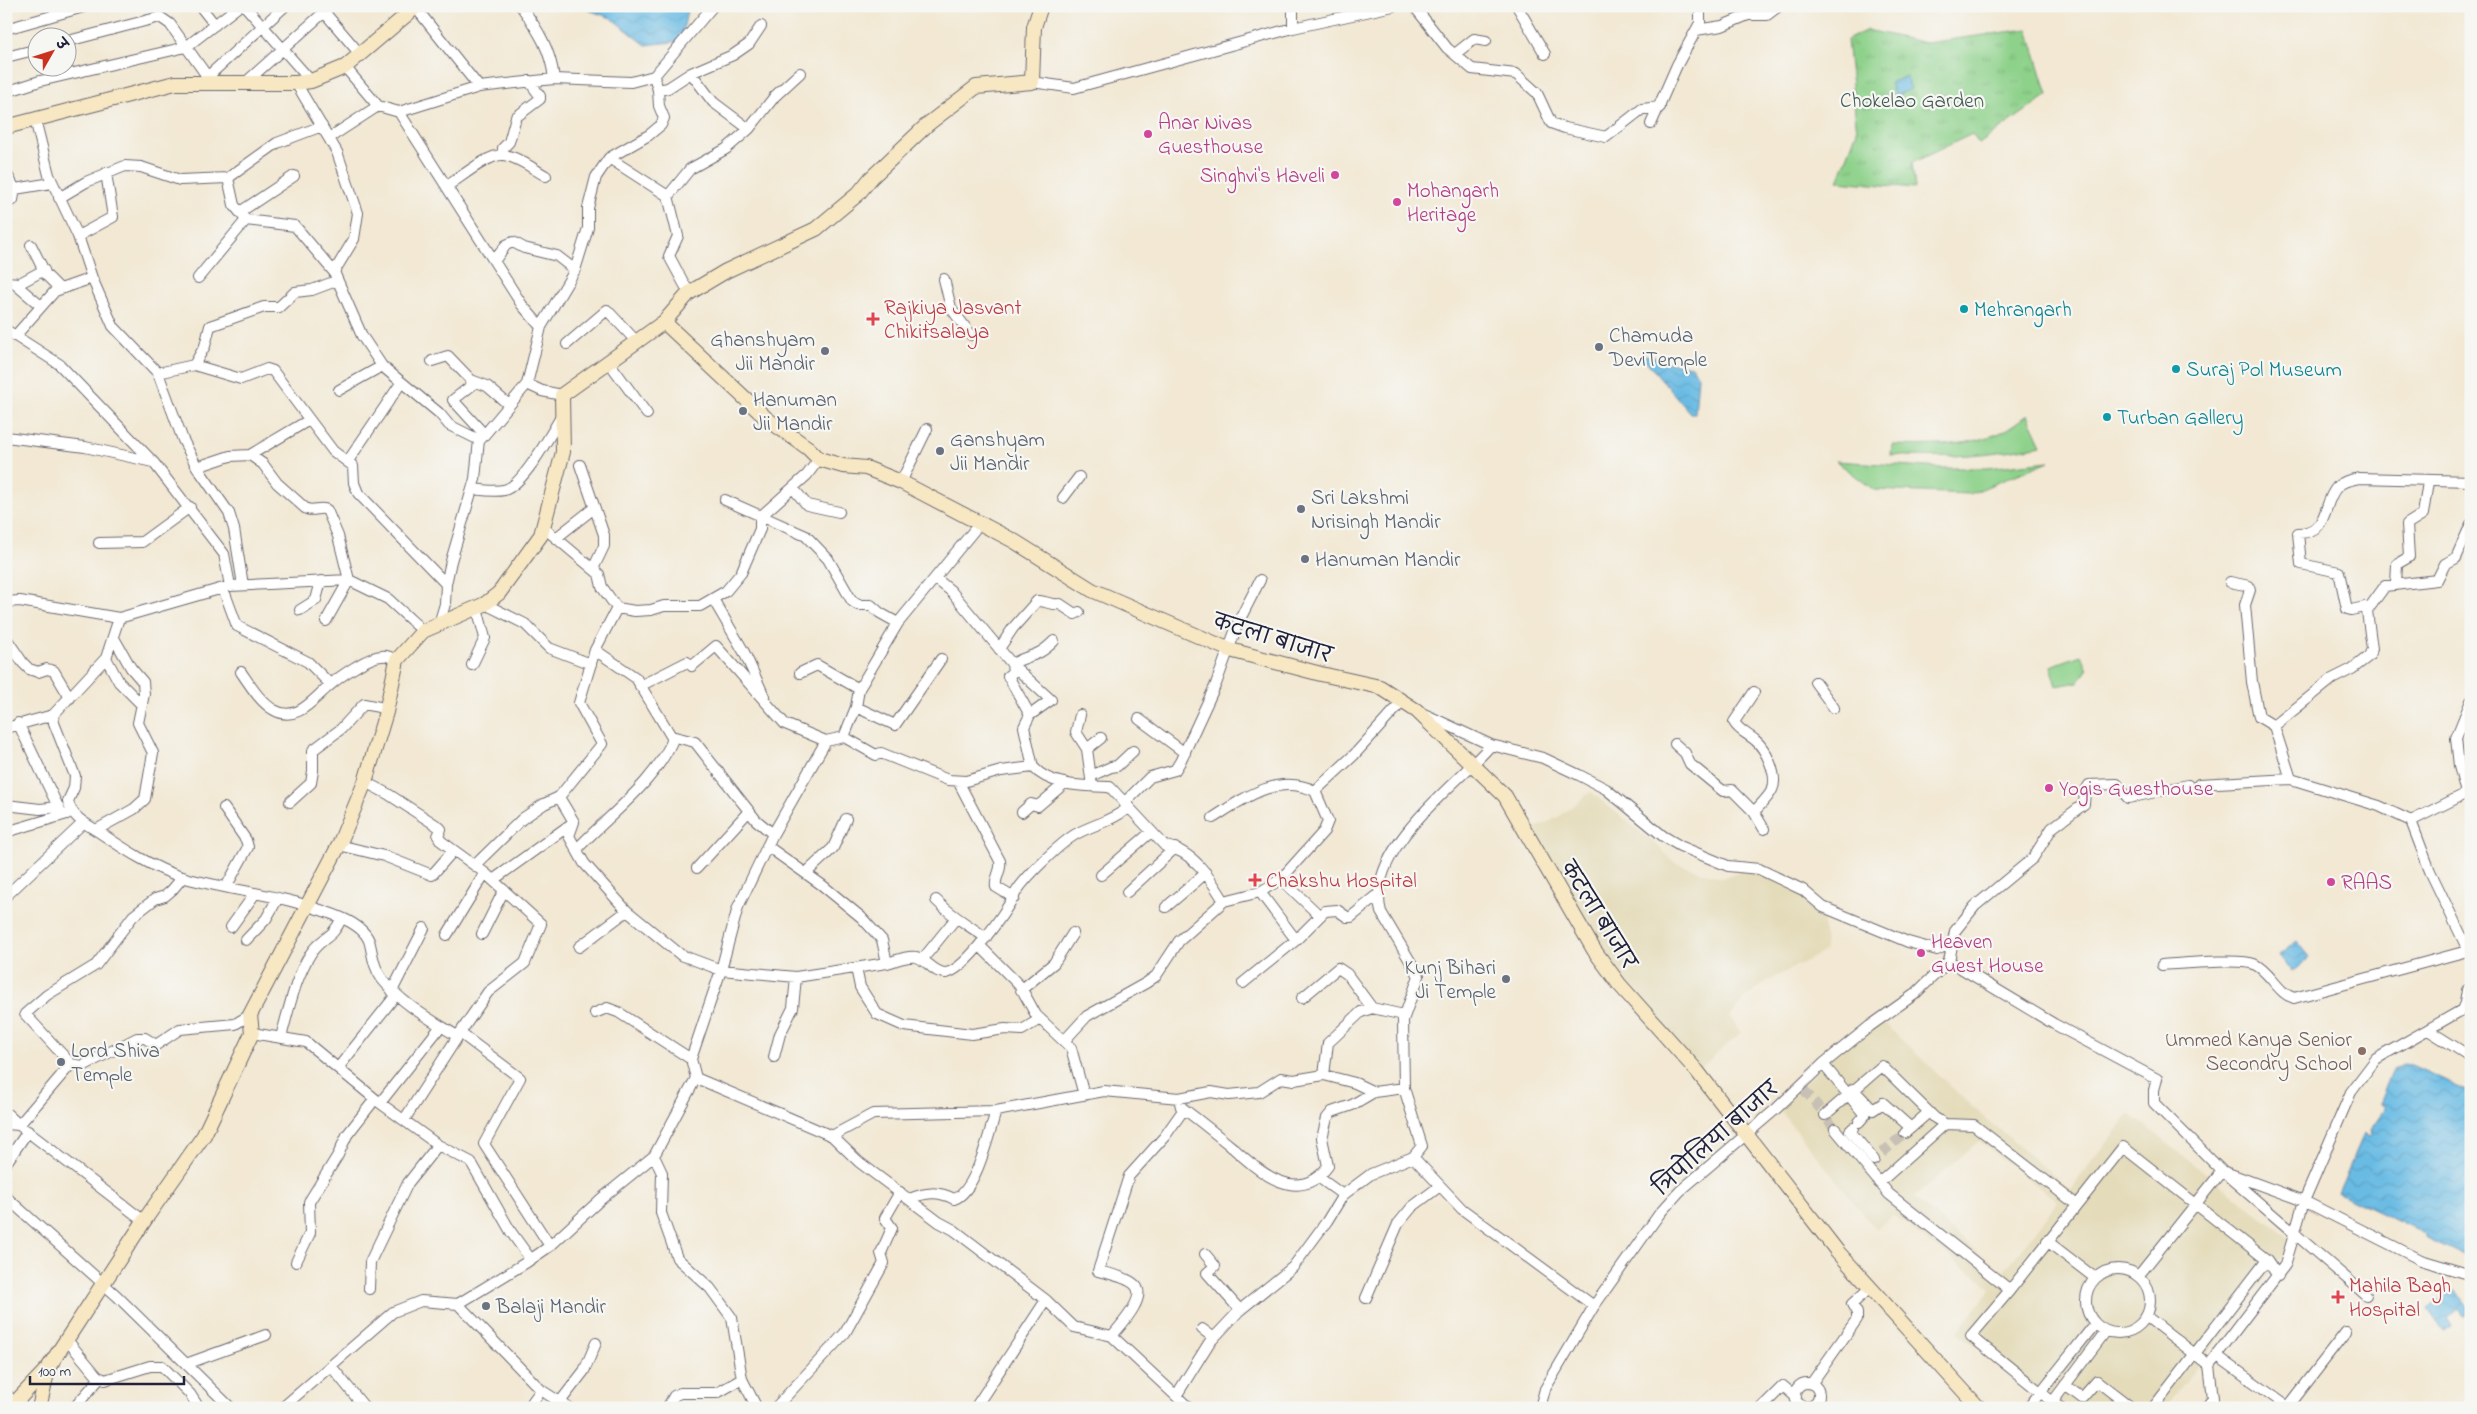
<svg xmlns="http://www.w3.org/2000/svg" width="2477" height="1414" viewBox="0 0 2477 1414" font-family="'Indie Flower','Playpen Sans Deva',sans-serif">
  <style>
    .built { fill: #e4dbba; fill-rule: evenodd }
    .green { fill: #8dd18a; stroke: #587a62 }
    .park { fill: url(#park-tufts); stroke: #587a62 }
    .water { fill: url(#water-waves); stroke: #466e90 }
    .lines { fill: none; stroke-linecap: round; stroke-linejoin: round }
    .street-tunnel { stroke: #c8c0b5; stroke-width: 10; stroke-dasharray: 10 5; stroke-linecap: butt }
    .street-casing { stroke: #6b6770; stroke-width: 12 }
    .secondary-casing { stroke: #6b6770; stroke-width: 16 }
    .street { stroke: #fff; stroke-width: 10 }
    .secondary { stroke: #f7e8c3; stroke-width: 14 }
    .hotel-dot { fill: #d1479c; stroke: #f6f6f2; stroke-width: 2 }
    .culture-dot { fill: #0f9aa8; stroke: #f6f6f2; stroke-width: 2 }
    .health-dot { fill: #e0444e; stroke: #f6f6f2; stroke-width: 2 }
    .worship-dot { fill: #6b7280; stroke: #f6f6f2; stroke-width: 2 }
    .education-dot { fill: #8d6e63; stroke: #f6f6f2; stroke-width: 2 }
    .labels { text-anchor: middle; stroke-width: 4.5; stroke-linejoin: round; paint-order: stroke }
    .park-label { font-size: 21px; fill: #425753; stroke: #f6f6f2 }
    .hotel-label { font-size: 21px; fill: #b23c85; stroke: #f6f6f2; text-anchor: start }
    .health-label { font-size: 21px; fill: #be3a42; stroke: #f6f6f2; text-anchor: start }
    .culture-label { font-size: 21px; fill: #0d838f; stroke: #f6f6f2; text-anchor: start }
    .worship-label { font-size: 21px; fill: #5b616d; stroke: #f6f6f2; text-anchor: start }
    .street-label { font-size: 21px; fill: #22223b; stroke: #f6f6f2 }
    .education-label { font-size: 21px; fill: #785e54; stroke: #f6f6f2; text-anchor: end }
  </style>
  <defs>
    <pattern id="park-tufts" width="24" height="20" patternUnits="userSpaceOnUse" patternTransform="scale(1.25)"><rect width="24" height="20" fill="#8dd18a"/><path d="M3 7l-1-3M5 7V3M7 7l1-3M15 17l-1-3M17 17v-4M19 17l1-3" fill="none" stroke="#79b378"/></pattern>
    <pattern id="water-waves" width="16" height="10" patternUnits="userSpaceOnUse" patternTransform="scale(1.25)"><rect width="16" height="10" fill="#69bbe4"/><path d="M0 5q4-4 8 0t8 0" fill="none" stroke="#5ba0c4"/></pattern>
  </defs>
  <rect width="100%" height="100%" fill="#f6f6f2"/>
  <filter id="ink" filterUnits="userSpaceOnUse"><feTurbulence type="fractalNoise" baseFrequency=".02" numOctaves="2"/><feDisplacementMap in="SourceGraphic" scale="10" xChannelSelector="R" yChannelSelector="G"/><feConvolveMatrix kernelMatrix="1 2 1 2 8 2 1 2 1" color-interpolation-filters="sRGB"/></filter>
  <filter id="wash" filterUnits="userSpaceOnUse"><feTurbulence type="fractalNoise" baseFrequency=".0096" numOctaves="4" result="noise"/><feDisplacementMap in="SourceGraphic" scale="20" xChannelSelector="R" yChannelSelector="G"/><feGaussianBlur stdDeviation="1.12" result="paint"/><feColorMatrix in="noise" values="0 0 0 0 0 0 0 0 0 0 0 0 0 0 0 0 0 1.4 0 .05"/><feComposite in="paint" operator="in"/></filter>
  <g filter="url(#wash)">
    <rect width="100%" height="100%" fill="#f2e8d3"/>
    <!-- built -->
    <path class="built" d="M1591,792L1656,844L1675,863L1722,878L1750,867L1774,877L1823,907L1825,951L1766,982L1748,996L1730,1016L1741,1033L1697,1071L1637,1005L1525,833L1557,818Z
      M1881,1020L1970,1105L2070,1189L2130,1114L2294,1242L2165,1408H2053L1958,1332L1991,1288L1893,1215L1876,1230L1780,1110L1823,1064ZM1979,1141L2058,1202L2002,1274L1914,1197Z"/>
    <!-- green -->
    <path class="green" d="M2028,415L2042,445C1989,455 1944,459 1891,455L1892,445C1929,446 1968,447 2002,432C2011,428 2020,420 2028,415Z
      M1836,461L1941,468H1987L2049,461L1970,494L1874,490Z
      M2081,655L2087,669L2078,682L2057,686L2051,666Z"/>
    <!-- park -->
    <path class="park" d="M2028,29L2048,95L1979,144L1972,134L1912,163L1915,188L1838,181L1857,131L1847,40L1867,30L1926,43Z"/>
    <!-- water -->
    <path class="water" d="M577,6H688L681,41L646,45L611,18Z
      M1906,76L1911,89L1895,96L1890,83Z
      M1641,355L1654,356L1660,361L1692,366L1698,376L1695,413H1690Z
      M2297,941L2310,957L2292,972L2279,955Z
      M2403,1064L2411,1065L2471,1092V1259L2425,1237V1234L2338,1193L2364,1134L2369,1137L2372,1135L2371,1131L2384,1109V1106L2379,1104L2393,1069Z
      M2455,1289L2471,1312L2464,1317L2459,1310L2447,1318L2452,1326L2443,1332L2427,1309Z"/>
  </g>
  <g filter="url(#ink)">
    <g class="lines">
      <!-- street-tunnel -->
      <path class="street-tunnel" d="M1804,1090L1823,1112
        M1828,1120L1835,1129
        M1882,1153L1905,1133"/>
      <defs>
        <path id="street" d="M200,6L215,25
          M245,6L311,81
          M319,6L360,54
          M521,6C538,30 551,50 554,79
          M1293,6V28
          M1414,6L1447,48L1472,69L1516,74L1537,93L1551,123L1565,128L1606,137L1642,109L1660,107
          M1517,6L1545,54
          M6,29L87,6
          M1696,30L1722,26L1748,15H1767L1779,6
          M68,41L160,17L170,24L207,76
          M1455,54L1474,39L1486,41
          M6,57L38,49
          M345,67L378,106L399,112L522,305L541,327
          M691,73L713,102L749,129
          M654,76L658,90L668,88L691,73L733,55L749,44L761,26
          M204,80L285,6
          M1032,82L1074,88L1293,28L1393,6
          M245,83L331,6
          M296,83L337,152L358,213L354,239L334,272
          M479,87L554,79L631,82L654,76L713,6
          M6,92L40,81L186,47L239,6
          M399,112L479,87L416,8
          M35,119L49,175L78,236L92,278L113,326L158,373L183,440L197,467L229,513L234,529L243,585
          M1651,124L1677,65L1700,23V6
          M322,126L277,143L228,178L234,205L246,220L295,226L334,272L362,336L382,366L439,413L449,425L479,440L475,479L451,561L446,584L445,604L439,624
          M329,138L378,106
          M503,155V148L509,142L516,117L540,99V96L529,81
          M609,158L668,196L678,236L669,256L689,293
          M6,173L15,189L13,200L6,203
          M447,186C460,178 488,154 503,155C517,156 533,169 546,176
          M15,189L52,183
          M668,196L690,169L726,149L749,129L775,96L800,73
          M59,198L86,182L125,166L141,167L180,180L228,178
          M240,212L294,176
          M78,236L113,217L106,173
          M31,245L46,275L60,289
          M495,260L506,245L513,242L524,248L557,256L575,270
          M198,278L246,220
          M944,279L951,308L971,335
          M6,282L20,283L44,270
          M15,284L41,306
          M6,330L59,364L154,463L224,554L230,586
          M16,335L55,291L92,278
          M567,344L607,310L636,341
          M432,361L448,356L471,380L487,386L509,405
          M608,361L647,414
          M194,365L205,346L210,326L264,307H279L295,292L312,290L336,281
          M158,373L194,365L241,379L267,369L273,371L333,451L353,466L354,483L358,493L446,584
          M476,382L453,400L484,434
          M339,390L382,366
          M562,395L542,391L527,384L541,327L575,270L588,228V208L596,177L609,158L649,135L661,125L664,118L659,106L658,90
          M6,437L85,447L153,462
          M480,440L527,384
          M250,455L309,420
          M348,461L401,383
          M580,465L604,535V546L593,569
          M197,467L230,456L250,455L263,464L277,483L305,508C312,513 320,506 327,510L338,536L349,580L326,621
          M901,482L927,429
          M793,488L807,505L839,512
          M473,489C482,490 494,492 504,490C523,486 552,432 562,415
          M1063,498L1079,477
          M725,500L806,536L828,559L852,601L858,605H871L880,613L898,623
          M760,517L807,475L819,459
          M543,527L599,574L602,587L617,608L595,650L636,678L671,736L695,742L756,820L773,834
          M556,538L594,508
          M99,543L142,542L190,507
          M935,578L951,591L1012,664L1013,672L1008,676L1030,715L1024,727L1033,767
          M2230,582L2249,586L2250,590L2245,605L2252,682L2259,717L2274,726L2291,779L2379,806L2411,821L2430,871L2468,950
          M2396,585L2397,564L2409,557L2407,524L2423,514L2428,482
          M223,588L237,626L308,662L330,684
          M713,599L744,652L764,696
          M6,602L20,601L119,618L230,586L349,580L388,599L423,631
          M485,604L525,624L549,648L591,664
          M617,608L635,611L651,610L664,606H700L726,591L741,573L760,529V517
          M300,610L316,600L321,581
          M2367,611L2365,607L2351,610L2347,609L2339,572L2301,564L2298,533C2330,533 2322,503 2337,487C2343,481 2350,480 2359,478L2471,481
          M119,618L106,658L53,715L54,723L75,776L74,788L68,801C71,817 86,824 99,832C124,849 153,868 182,877C223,889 267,893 308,906C327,912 365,922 370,944C373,957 374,968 382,979C403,1005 430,1019 457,1036
          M6,638L23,663L29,669L38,672L47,669L54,671L70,698
          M999,649L1013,628L1037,601C1045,600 1051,606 1060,604L1075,614L1079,612
          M106,658L119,682L142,705
          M1012,664C1031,653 1036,659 1054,641
          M472,665L485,638L477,608
          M241,672C250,685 260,702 274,710C297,723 313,699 329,686C339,677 369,656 382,656C387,655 393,658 397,660
          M1013,672L1017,669L1051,700L1030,715
          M800,673L817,665L859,689
          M1815,682L1834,708
          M640,686L687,662L692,666L716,646L785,724L826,741
          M856,707L895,725L941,659
          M1424,714L1491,745L1543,758L1579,775L1606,789L1663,836L1680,846L1728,866L1759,869L1803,890L1823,907L1908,942L1937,950L1953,942
          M1080,715L1076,732L1087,749L1092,786
          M1139,719L1185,753
          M18,723L62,815
          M2274,726L2332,679L2352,669L2369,656L2372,649L2367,611L2385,586L2437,580L2445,564L2456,558L2471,524
          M6,728L53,715
          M844,737L876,755L881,753L948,780L966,781L1001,771L1033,767C1051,787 1085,786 1110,787L1165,846C1194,851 1210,878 1224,901
          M1675,744L1685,753L1690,764L1723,791L1732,790L1754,812L1764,829
          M1491,745C1455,787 1364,850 1381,912L1419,976L1403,1020L1404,1088L1422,1146L1413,1157L1462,1209L1594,1306
          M1087,749L1101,738
          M1091,776L1111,767L1117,766L1133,751
          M958,781L1000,861C1002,872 994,877 996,887L1014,898
          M365,782L388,794L439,827L441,829L438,836L441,841L485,873L541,924L525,963L488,992L460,1033L520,1078L484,1144L550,1246
          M2199,784L2291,779
          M2466,793L2459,766L2456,738L2471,701
          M559,797L574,822L569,836L584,863L627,911L681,955L721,970L796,977L887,963L882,940L861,917L822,885L767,846
          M290,802L311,783L313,771V750L341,729L364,704L379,707L386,712
          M1124,803L1150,777L1175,770L1180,762L1216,684L1238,623L1260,580
          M6,805L40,809L59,807
          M224,808L246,840L248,847L226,887
          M1022,812L1031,804L1038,806L1065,783
          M1754,812C1760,805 1768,798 1772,790C1779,777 1766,749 1755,740C1748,734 1739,731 1734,722L1754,692
          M1213,818C1244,798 1278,773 1315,791
          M2411,821L2471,791
          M96,830L134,809L145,799L153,753L138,723L144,694L143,682L131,668L114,638
          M6,832L67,814
          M339,845L384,856L432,875L453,851
          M578,848C611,813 655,783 674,737
          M475,865L522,819L544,804L559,797L602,744L579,703L595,650
          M697,868L749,811
          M806,873L833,848L846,819
          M1101,875L1151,832
          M1281,879L1320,916
          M493,880L574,822
          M1127,892L1175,848
          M1260,892L1296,940
          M6,896L83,823
          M936,900C951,916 969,925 986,938
          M1166,907L1206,873
          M231,927L254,895
          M482,934L504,890
          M447,935L485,873
          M246,940L266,919L278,898
          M980,946L1020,986L1036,1015L1071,1048L1084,1095
          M579,947L627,911
          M922,960L956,918
          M1949,961L2054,1024L2157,1079L2154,1090V1103L2222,1171L2366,1295
          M887,963C895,961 907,955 916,957C927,959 934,974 946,973C966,970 1006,911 1015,894C1023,879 1062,841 1078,833C1095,824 1112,821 1128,808
          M2162,965C2180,964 2240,958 2254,964C2271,972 2277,993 2294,998L2471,950
          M856,968L860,987L877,1014L904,1026L972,1034L1005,1029L1022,1030L1040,1019
          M1243,983L1296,940L1325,911L1337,910L1347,917H1351L1378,895
          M1021,990L1054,963L1073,933
          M392,991L424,928
          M1302,998L1338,968L1347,974L1372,1008
          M595,1013L607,1008L618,1012L691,1059
          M2428,1030L2471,1057
          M252,1033L306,1042L380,1103L438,1145L471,1162L511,1232L529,1257L527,1262
          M281,1037C289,1009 295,978 311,953C321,937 333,939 341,919
          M1064,1041L1087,1016L1146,983L1156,976L1179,941L1224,901L1260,892L1281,879L1324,831L1328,821L1315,791L1354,755L1402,702
          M774,1057L780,1034L793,1008L796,977
          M71,1064L83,1066L137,1038H145L156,1045L180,1029L235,1024L250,1015
          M1823,1064L1865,1115L1859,1122
          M338,1068L396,995
          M1324,1075L1328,1043L1361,1012L1372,1008L1404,1015
          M696,1078L832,1136L859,1162L939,1222L954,1230L1046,1300L1074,1327L1112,1336L1189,1408
          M1853,1089L1873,1110L1883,1103L1911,1128
          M1179,1098L1181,1107C1199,1120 1216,1134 1233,1148C1259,1171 1298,1207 1328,1166L1322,1138L1327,1118L1332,1112L1352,1105L1374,1092
          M380,1103L441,1026
          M6,1113L19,1125L71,1064L25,1014L47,995L96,965L133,916L155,899L165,896L172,890L183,877
          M1825,1115L1882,1066L1935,1118L1945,1124L1974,1125L2077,1205
          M404,1120L460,1033
          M6,1124L19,1125L144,1221
          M1853,1128L1850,1131L1874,1160
          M1835,1129L1889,1194L2010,1290L2123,1147L2267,1260L2278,1276
          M1905,1133L1929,1112
          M832,1136L873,1114L996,1111L1104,1091L1179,1098L1211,1092L1229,1095L1259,1092L1281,1078L1294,1080L1324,1075L1355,1083L1374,1092L1404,1088
          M654,1156L662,1173L661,1213L677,1258L710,1288L732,1318L742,1379L757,1408
          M6,1163L28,1131
          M1318,1177L1343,1195
          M1879,1183L1945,1124
          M6,1197L117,1296L231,1408
          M909,1199C926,1192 938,1191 954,1199C976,1192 989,1133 996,1111
          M2047,1241L2095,1278
          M1205,1254L1215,1266L1207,1273L1240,1310
          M296,1262L310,1233L309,1202L338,1155L347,1135L375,1099
          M2086 1301a32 32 0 1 1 64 0a32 32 0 1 1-64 0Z
          M2139,1275L2222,1171L2304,1201L2421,1260L2471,1275
          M369,1289L370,1262L408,1183L438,1145
          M2010,1290L1971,1336L2060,1408
          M1366,1298L1398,1224L1412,1207L1440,1186
          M458,1304L527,1262L550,1246L601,1199L654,1156L696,1078L691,1059L721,970L738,907L773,834L826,741L844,737L856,707L859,689L898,623L980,523
          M2147,1317L2209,1365
          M1202,1329L1214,1338
          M1112,1336C1120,1326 1148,1297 1135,1285C1127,1277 1109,1274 1098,1271L1129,1176L1165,1136L1184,1109
          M67,1340L97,1376L105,1380L150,1366H162L190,1394L199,1408
          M2216,1355L2288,1407L2346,1332
          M186,1364L266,1335
          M331,1366L365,1408
          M1795 1395a12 12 0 1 1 24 0a12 12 0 1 1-24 0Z
          M1811,1384L1857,1319V1313L1852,1304L1870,1288
          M2065,1385L2082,1398L2097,1381L2132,1408
          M6,1393L13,1404
          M1176,1396L1209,1343L1240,1310L1293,1267L1327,1221L1343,1195L1371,1174L1413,1157
          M560,1402L584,1371L596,1343
          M74,1408L100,1378
          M282,1408L393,1312L421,1301L458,1304L541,1390L569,1408
          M528,1408L541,1390
          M667,1408L674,1396L680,1393H717L742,1379
          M775,1408L845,1333L884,1263L881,1253L892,1228L885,1218L900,1192
          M975,1408L1046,1300
          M1540,1408L1545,1389L1594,1306L1660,1213L1680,1191L1776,1109L1823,1064L1870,1026L1915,994L1949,961L1955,931L1975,906L2033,858L2052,828L2084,804L2085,792L2089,785L2117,784L2128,798L2188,785
          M1761,1408L1783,1386L1796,1397
          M2028,1408L2095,1324
          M2048,1408L2106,1331
          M2153,1408L2267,1260
          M2206,1408L2213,1398L2209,1365L2285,1265L2304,1201L2351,1092L2376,1059L2462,1010L2465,1003L2467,990L2471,988"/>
        <path id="secondary" d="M6,127L175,83H296L311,81L345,67L417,6
          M664,322L767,419L808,448L819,459L843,466L866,468L901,482L1014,541L1092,590L1230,650L1321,674L1380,687L1417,711L1505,796L1594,950L1619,984L1697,1071L1837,1251L1979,1408
          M10,1408L48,1368L146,1218L204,1135L252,1033L250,1015L339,845L365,782L386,712L397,660L423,631L485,604L499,593L541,535L563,452L562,395L664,322L689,293L726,271L816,229L858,194L871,178L928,124L976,87L1032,82L1034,27L1041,6
          M39,1408L48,1369"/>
      </defs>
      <!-- street casing -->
      <use href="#street" class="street-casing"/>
      <!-- secondary casing -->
      <use href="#secondary" class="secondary-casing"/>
      <!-- street -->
      <use href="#street" class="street"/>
      <!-- secondary -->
      <use href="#secondary" class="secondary"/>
    </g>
  </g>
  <!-- markers -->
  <g class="hotel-dot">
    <circle cx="1148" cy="134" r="5"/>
    <circle cx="1335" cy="175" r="5"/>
    <circle cx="1397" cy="202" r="5"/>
    <circle cx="2049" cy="788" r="5"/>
    <circle cx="2331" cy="882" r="5"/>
    <circle cx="1921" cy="953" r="5"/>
  </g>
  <g class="culture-dot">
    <circle cx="1964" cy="309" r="5"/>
    <circle cx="2176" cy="369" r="5"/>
    <circle cx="2107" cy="417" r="5"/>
  </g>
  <g class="health-dot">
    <path d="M870.5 311.5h5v5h5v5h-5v5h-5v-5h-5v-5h5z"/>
    <path d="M1252.5 872.5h5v5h5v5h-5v5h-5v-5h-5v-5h5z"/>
    <path d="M2335.5 1289.5h5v5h5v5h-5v5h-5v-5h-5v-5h5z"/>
  </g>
  <g class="worship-dot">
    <circle cx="1599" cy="347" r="5"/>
    <circle cx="825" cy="351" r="5"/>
    <circle cx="743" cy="411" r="5"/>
    <circle cx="940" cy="451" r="5"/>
    <circle cx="1301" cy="509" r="5"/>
    <circle cx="1305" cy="559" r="5"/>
    <circle cx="1506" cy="979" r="5"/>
    <circle cx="61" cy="1062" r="5"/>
    <circle cx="486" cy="1306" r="5"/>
  </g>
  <circle class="education-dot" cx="2362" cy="1051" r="5"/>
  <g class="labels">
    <!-- park labels -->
    <g class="park-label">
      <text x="1912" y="107">Chokelao Garden</text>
    </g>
    <!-- hotel labels -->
    <g class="hotel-label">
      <text x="1158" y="129">Anar Nivas<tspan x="1158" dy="24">Guesthouse</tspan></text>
      <text x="1325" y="182" text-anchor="end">Singhvi's Haveli</text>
      <text x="1407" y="197">Mohangarh<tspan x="1407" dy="24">Heritage</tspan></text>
      <text x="2059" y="795">Yogis Guesthouse</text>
      <text x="2341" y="889">RAAS</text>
      <text x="1931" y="948">Heaven<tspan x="1931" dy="24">Guest House</tspan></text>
    </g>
    <!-- health labels -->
    <g class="health-label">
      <text x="884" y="314">Rajkiya Jasvant<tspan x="884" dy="24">Chikitsalaya</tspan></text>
      <text x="1266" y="887">Chakshu Hospital</text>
      <text x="2349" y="1292">Mahila Bagh<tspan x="2349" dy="24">Hospital</tspan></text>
    </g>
    <!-- culture labels -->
    <g class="culture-label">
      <text x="1974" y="316">Mehrangarh</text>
      <text x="2186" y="376">Suraj Pol Museum</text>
      <text x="2117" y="424">Turban Gallery</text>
    </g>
    <!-- worship labels -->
    <g class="worship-label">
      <text x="1609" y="342">Chamuda<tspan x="1609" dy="24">DeviTemple</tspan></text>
      <text x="815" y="346" text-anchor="end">Ghanshyam<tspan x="815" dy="24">Jii Mandir</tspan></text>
      <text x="753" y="406">Hanuman<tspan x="753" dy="24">Jii Mandir</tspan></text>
      <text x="950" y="446">Ganshyam<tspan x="950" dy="24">Jii Mandir</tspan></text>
      <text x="1311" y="504">Sri Lakshmi<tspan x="1311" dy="24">Nrisingh Mandir</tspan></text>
      <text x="1315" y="566">Hanuman Mandir</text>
      <text x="1496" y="974" text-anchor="end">Kunj Bihari<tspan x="1496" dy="24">Ji Temple</tspan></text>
      <text x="71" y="1057">Lord Shiva<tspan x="71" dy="24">Temple</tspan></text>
      <text x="496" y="1313">Balaji Mandir</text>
    </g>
    <!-- street labels -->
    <g class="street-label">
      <text transform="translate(1273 638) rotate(17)" y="7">कटला बाजार</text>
      <text transform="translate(1599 915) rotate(58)" y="7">कटला बाजार</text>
      <text transform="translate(1716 1138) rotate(-42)" y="7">त्रिपोलिया बाजार</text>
    </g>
    <!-- education labels -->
    <g class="education-label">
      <text x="2352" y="1046">Ummed Kanya Senior<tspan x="2352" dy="24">Secondry School</tspan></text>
    </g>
  </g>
  <!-- margin -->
  <rect width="2477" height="1414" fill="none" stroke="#f6f6f2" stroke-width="25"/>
  <!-- north arrow -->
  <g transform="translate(52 52) rotate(51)"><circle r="24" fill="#f6f6f2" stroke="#a1a1a9"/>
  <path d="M0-4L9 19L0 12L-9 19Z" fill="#c8321e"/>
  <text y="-8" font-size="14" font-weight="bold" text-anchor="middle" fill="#22223b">उ</text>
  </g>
  <!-- scale -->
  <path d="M30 1376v8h154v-8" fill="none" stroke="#22223b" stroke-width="2.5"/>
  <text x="38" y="1376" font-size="15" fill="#22223b" stroke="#f6f6f2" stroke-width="4" paint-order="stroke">100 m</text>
</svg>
